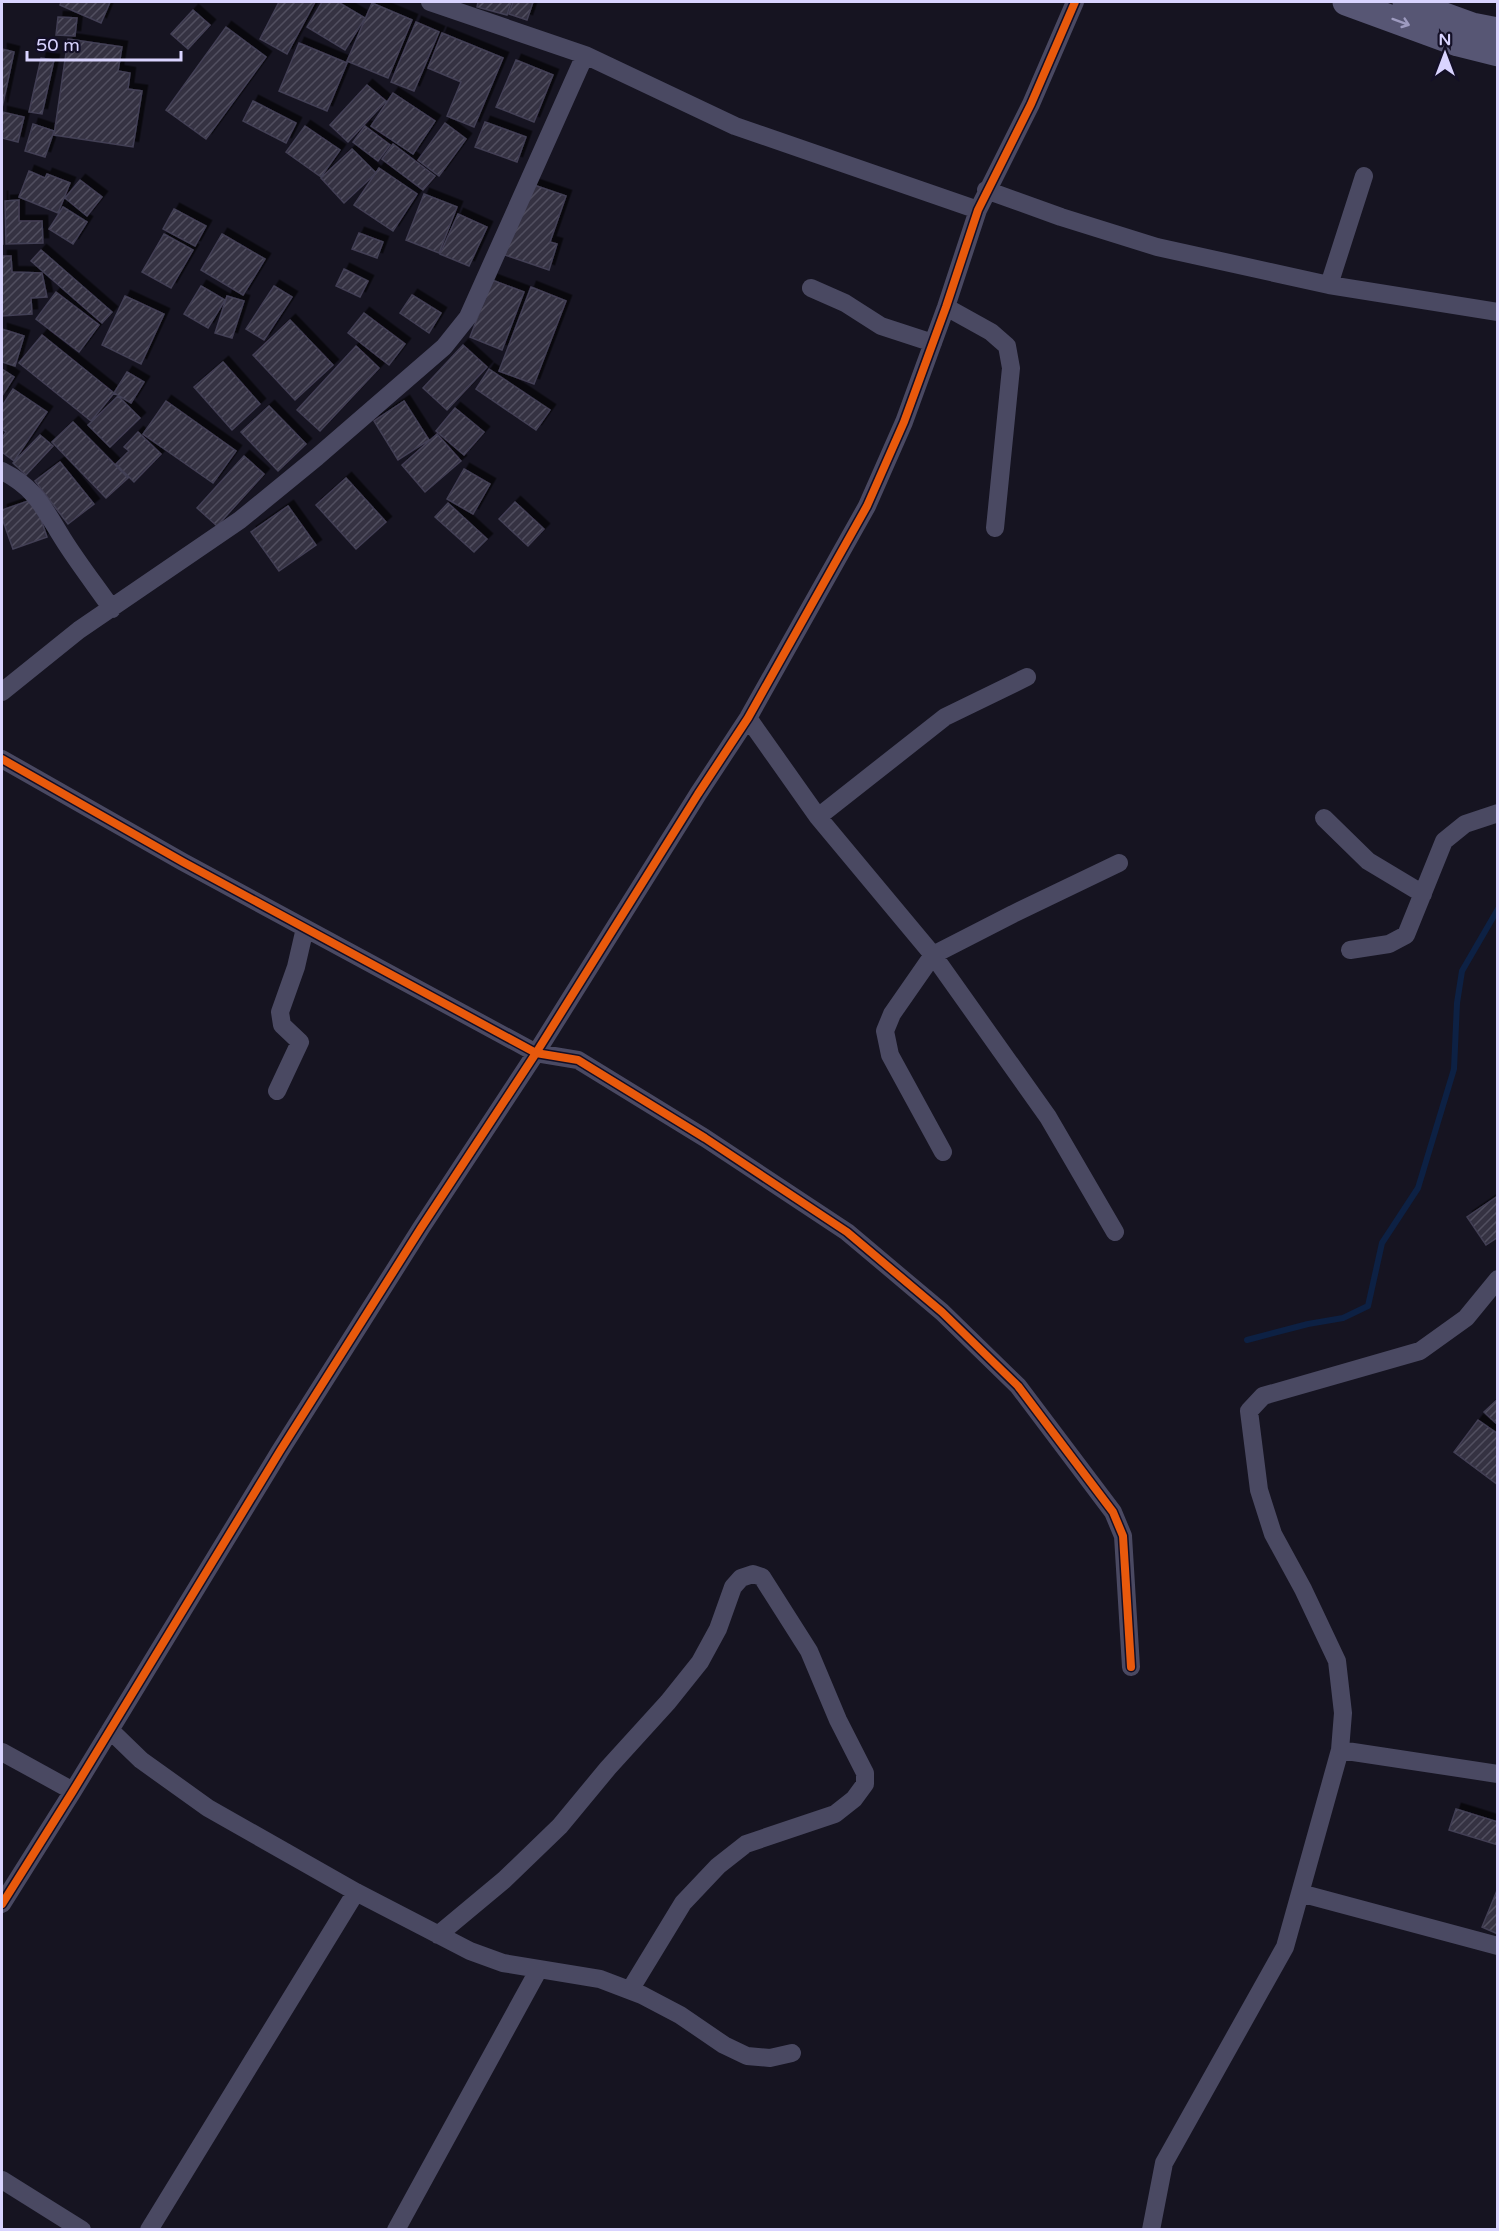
<svg xmlns="http://www.w3.org/2000/svg" width="1499" height="2231" viewBox="0 0 1499 2231" font-family="'Varela Round',sans-serif">
  <style>
    .lines { fill: none; stroke-linecap: round; stroke-linejoin: round }
    .stream { stroke: #0d2144; stroke-width: 6 }
    .building { fill: url(#building-hatch); stroke: #433f54; stroke-width: 1.5; filter: url(#shadow) }
    .street { stroke: #4a4962; stroke-width: 18 }
    .secondary { stroke: #575674; stroke-width: 27 }
    .cycleway-casing { stroke: #130f26; stroke-width: 11 }
    .cycleway { stroke: #e8590c; stroke-width: 8 }
    .oneway { stroke: #9e9bc0 }
  </style>
  <defs>
    <pattern id="building-hatch" width="6" height="6" patternUnits="userSpaceOnUse" patternTransform="scale(1.5)"><rect width="6" height="6" fill="#343243"/><path d="M-1 1l2-2M0 6l6-6M5 7l2-2" fill="none" stroke="#514f5f"/></pattern>
    <filter id="shadow"><feDropShadow dx="5.5" dy="-5.5" stdDeviation="0" flood-color="#0009"/></filter>
  </defs>
  <rect width="100%" height="100%" fill="#161421"/>
  <g class="lines">
    <!-- stream -->
    <path class="stream" d="M1247,1340L1308,1324L1343,1318L1368,1306L1382,1243L1418,1188L1454,1069L1457,1003L1462,971L1498,909"/>
  </g>
  <!-- building -->
  <path class="building" d="M61,2H110L101,23L60,5Z
    M279,2H315L287,54L260,39Z
    M322,2H338L365,18L345,50L307,27Z
    M478,2H511L507,15L477,7Z
    M513,2H533L527,20L509,14Z
    M372,3L412,20L388,78L347,61Z
    M193,10L210,25L188,49L171,34Z
    M58,17L77,18L75,36L56,35Z
    M416,22L439,32L414,91L391,82Z
    M226,27L266,57L206,139L166,110Z
    M442,33L503,58L474,127L447,116L461,82L428,68Z
    M68,39L122,47L118,71L130,73L128,89L142,91L133,147L54,135Z
    M299,43L347,63L327,111L279,91Z
    M2,49L14,52L2,108Z
    M41,58L54,60L42,114L29,112Z
    M516,60L553,75L534,122L496,107Z
    M367,85L386,101L348,142L330,125Z
    M393,93L435,121L413,154L371,126Z
    M253,101L296,123L286,143L243,121Z
    M2,112L24,117L18,142L2,138Z
    M485,122L526,137L517,162L475,147Z
    M445,123L466,139L439,176L418,160Z
    M33,124L54,131L45,157L25,151Z
    M305,126L340,150L321,177L286,152Z
    M365,126L390,145L378,161L353,142Z
    M393,144L435,176L423,190L382,159Z
    M352,149L376,173L344,203L321,178Z
    M379,168L417,194L393,231L354,205Z
    M29,171L45,178L47,174L70,183L58,213L19,197Z
    M80,180L102,197L87,216L65,198Z
    M531,184L566,196L550,242L557,244L549,270L505,255Z
    M424,194L457,207L439,253L406,240Z
    M2,196L3,244H2Z
    M19,200V221H42L43,243L6,244L5,201Z
    M63,207L87,222L73,244L49,229Z
    M174,209L206,226L195,246L163,229Z
    M458,214L487,227L469,266L440,254Z
    M359,233L383,242L377,258L352,249Z
    M164,234L193,250L171,288L142,272Z
    M222,234L265,259L243,295L201,270Z
    M41,250L112,312L102,323L31,261Z
    M2,256H11L12,272L42,273L47,297L31,298L32,314L2,316Z
    M344,269L368,281L360,297L336,286Z
    M492,280L524,292L502,350L470,337Z
    M201,286L225,300L208,328L184,314Z
    M274,286L292,297L264,340L246,329Z
    M531,287L566,301L534,384L499,371Z
    M56,292L99,325L79,352L36,319Z
    M412,295L441,313L429,333L400,313Z
    M125,296L164,314L141,364L102,345Z
    M227,296L244,301L232,338L215,333Z
    M364,313L405,344L389,365L348,333Z
    M290,320L333,365L295,400L253,355Z
    M2,329L24,336L15,366L2,362Z
    M42,335L114,393L91,421L19,363Z
    M463,345L487,367L447,410L423,388Z
    M356,346L379,368L320,431L297,410Z
    M223,362L260,404L232,430L194,387Z
    M2,369L14,377L2,396Z
    M489,369L550,410L536,430L476,389Z
    M127,372L144,382L131,403L114,393Z
    M13,389L47,412L14,461L2,452V438L6,432L2,429V406Z
    M118,396L140,418L110,447L88,425Z
    M166,401L236,451L213,483L143,434Z
    M404,401L429,440L398,460L374,421Z
    M269,406L306,444L278,471L241,432Z
    M455,408L484,432L464,455L436,431Z
    M73,422L128,478L106,498L52,442Z
    M138,432L161,454L134,482L116,464L129,451L124,447Z
    M437,434L461,461L425,492L402,465Z
    M40,435L53,446L26,475L13,463Z
    M244,456L264,474L217,526L197,508Z
    M60,462L94,504L68,524L35,481Z
    M464,469L490,484L473,514L447,499Z
    M346,478L386,522L356,549L316,505Z
    M34,499L47,537L13,549L2,518V510Z
    M515,502L544,529L528,546L499,519Z
    M448,503L487,539L474,552L435,517Z
    M288,506L316,545L279,571L251,532Z
    M1498,1196V1237L1486,1245L1467,1217Z
    M1498,1399V1425L1484,1412Z
    M1478,1420L1498,1434V1485L1454,1452Z
    M1456,1809L1498,1822V1845L1449,1830Z
    M1498,1888V1934L1482,1927Z"/>
  <g class="lines">
    <!-- street -->
    <path class="street" d="M430,2L585,55L735,126L978,210
      M986,190L1061,217L1157,247L1329,285L1498,312
      M1329,285L1364,176
      M811,288L845,303L881,326L933,343
      M946,307L991,332L1007,346L1011,368L995,528
      M2,471C36,488 44,509 63,539C78,563 96,586 112,609
      M2,692L79,630L240,520L317,457L444,347L468,317L585,55
      M748,718L818,817L933,955L1048,1117L1115,1232
      M2,759L183,862L536,1053L578,1060L705,1138L847,1232L942,1312L1018,1386L1113,1512L1123,1536L1131,1667
      M818,817L945,717L1027,677
      M1324,818L1368,861L1423,894
      M1350,950L1389,944L1406,935L1444,841L1465,824L1498,813
      M277,1091L300,1042L282,1025L280,1012L296,967L305,928
      M943,1152L890,1055L885,1031L892,1014L933,955L1013,914L1119,863
      M110,1730L141,1760L208,1808L356,1892L470,1951L503,1963L600,1979L642,1995L680,2015L724,2045L747,2056L770,2058L792,2053
      M1340,1750L1498,1774
      M2,1752L73,1791
      M1300,1893L1498,1946
      M2,1904L73,1791L280,1451L421,1228L536,1053L698,794L748,718L867,506L904,422L946,307L978,210L1031,104L1075,2
      M438,1935L504,1880L560,1826L608,1768L668,1702L700,1662L718,1629L733,1587L741,1578L753,1574L762,1577L809,1651L838,1720L865,1773V1784L854,1799L835,1814L746,1844L718,1866L683,1903L630,1990
      M2,2180L82,2230
      M149,2230L356,1892
      M396,2230L539,1969
      M1151,2230L1164,2163L1285,1947L1340,1750L1343,1713L1337,1661L1303,1589L1273,1534L1259,1490L1249,1411L1263,1396L1420,1351L1466,1318L1498,1279"/>
    <!-- secondary -->
    <path class="secondary" d="M1346,2L1458,43L1498,53
      M1406,2L1472,26L1498,31"/>
    <defs>
      <path id="cycleway" d="M2,759L183,862L536,1053L578,1060L705,1138L847,1232L942,1312L1018,1386L1113,1512L1123,1536L1131,1667
        M2,1904L73,1791L280,1451L421,1228L536,1053L698,794L748,718L867,506L904,422L946,307L978,210L1031,104L1075,2"/>
    </defs>
    <!-- cycleway casing -->
    <use href="#cycleway" class="cycleway-casing"/>
    <!-- cycleway -->
    <use href="#cycleway" class="cycleway"/>
  </g>
  <!-- one-way arrows -->
  <defs><path id="oneway-shaft" d="M-6 0H5M1.5-3L5.5 0L1.5 3" fill="none" stroke-width="1.6" stroke-linecap="round" stroke-linejoin="round" transform="scale(1.5)"/></defs>
  <use class="oneway" href="#oneway-shaft" transform="translate(1401 22) rotate(20)"/>
  <!-- border -->
  <rect width="1499" height="2231" fill="none" stroke="#d9d4ff" stroke-width="6"/>
  <!-- north arrow -->
  <g transform="translate(1445 54)" stroke="#130f26" stroke-width="4.5" paint-order="stroke">
  <path d="M0-4.5L10 22L0 15L-10 22Z" fill="#d9d4ff"/>
  <text y="-9" font-size="16" font-weight="bold" text-anchor="middle" fill="#d9d4ff">N</text>
  </g>
  <!-- scale -->
  <path d="M27 51v9h154v-9" fill="none" stroke="#d9d4ff" stroke-width="3"/>
  <text x="36" y="51" font-size="18" fill="#d9d4ff" stroke="#130f26" stroke-width="4.5" paint-order="stroke">50 m</text>
</svg>
